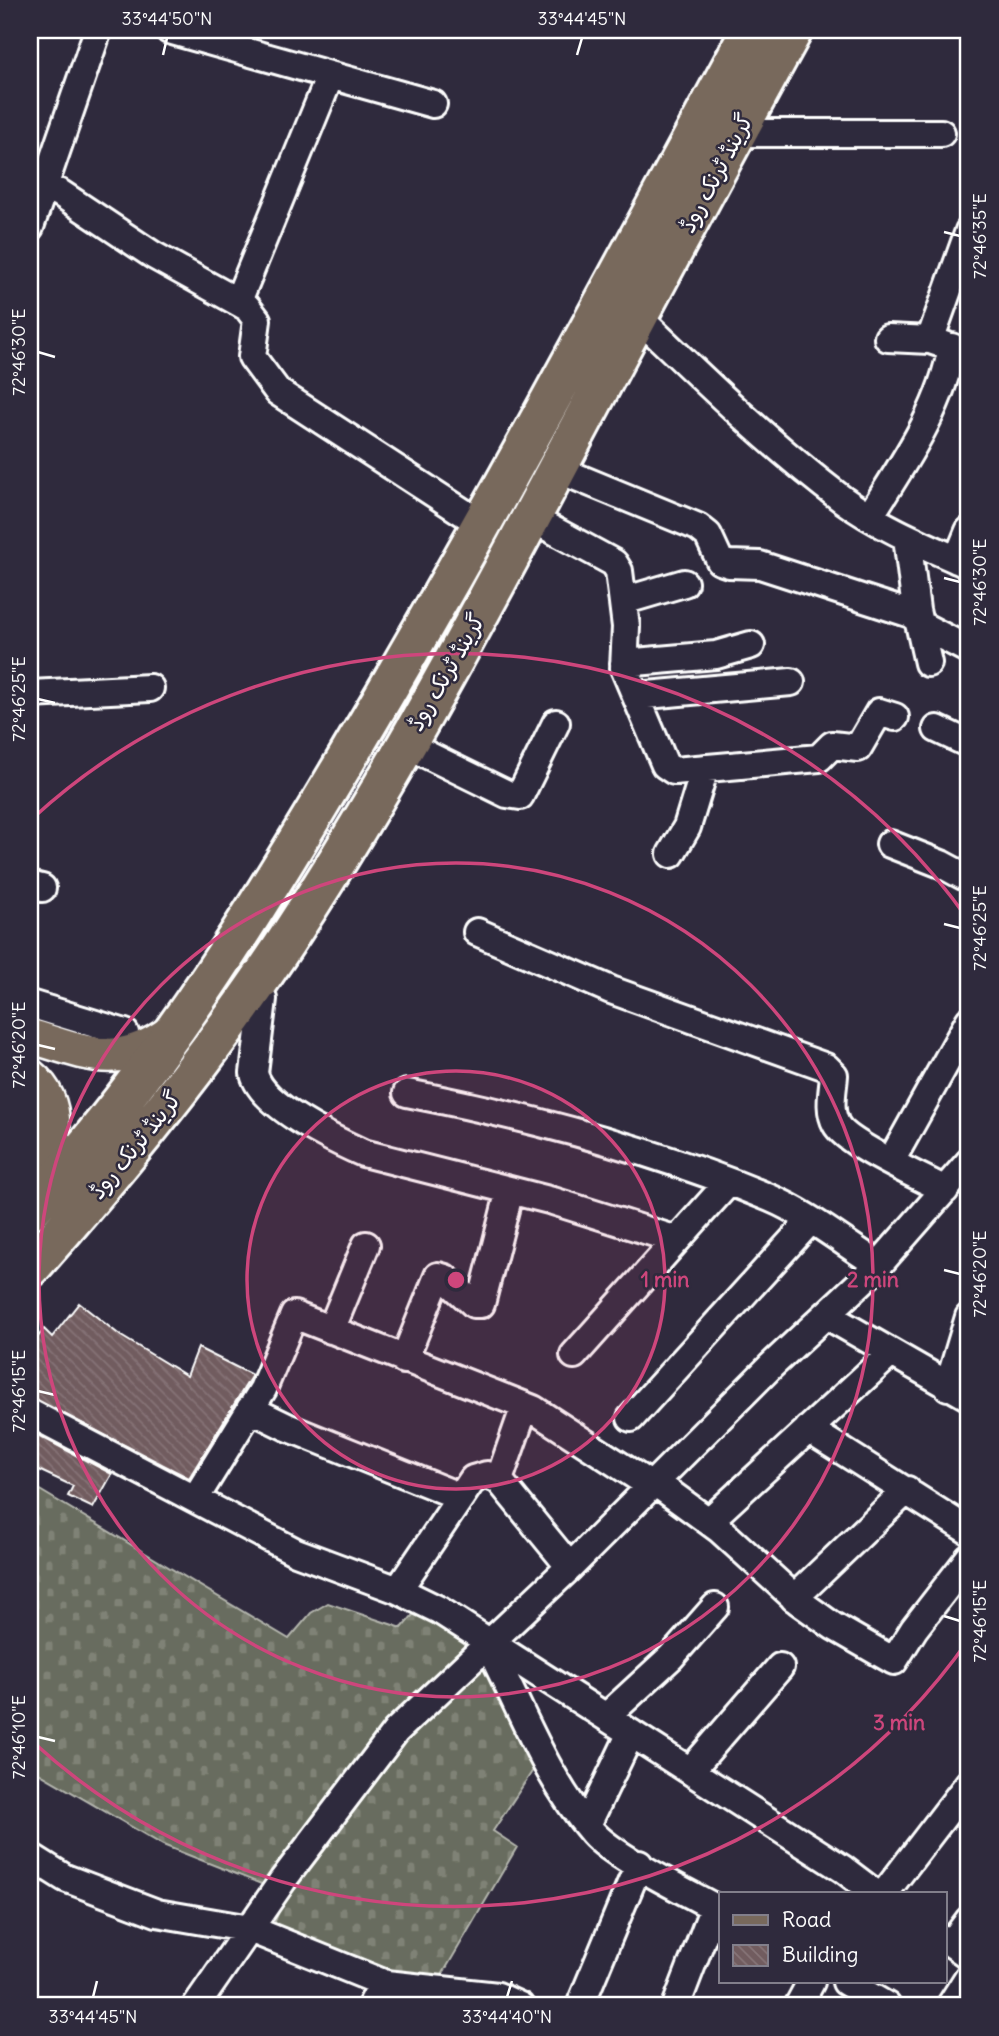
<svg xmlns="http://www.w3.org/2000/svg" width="999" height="2036" viewBox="0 0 999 2036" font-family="Delius,'Playpen Sans Arabic',sans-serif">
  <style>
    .cemetery { fill: url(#cemetery-stones); stroke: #b4b6ae; stroke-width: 2 }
    .building { fill: url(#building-back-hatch); stroke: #fff; stroke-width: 2 }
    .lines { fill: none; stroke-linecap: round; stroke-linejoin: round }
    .minor-casing { stroke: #fff; stroke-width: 32 }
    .major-casing { stroke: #fff; stroke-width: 38 }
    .highway-casing { stroke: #fff; stroke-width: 44 }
    .minor { stroke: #2f2a3d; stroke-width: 26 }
    .major { stroke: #78695c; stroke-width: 33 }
    .highway { stroke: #78695c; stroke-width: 38 }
    .ticks { fill: none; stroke: #fff; stroke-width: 2.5 }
    .ring { fill: none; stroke: #ce467c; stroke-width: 3.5 }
    .labels { text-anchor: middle; stroke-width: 5; stroke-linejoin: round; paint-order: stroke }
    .street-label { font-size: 23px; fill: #fff; stroke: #2f2a3d }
    .centre { fill: #ce467c; stroke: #2f2a3d; stroke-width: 3.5 }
    .ring-label { font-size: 21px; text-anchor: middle; font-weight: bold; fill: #ce467c; stroke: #2f2a3d; stroke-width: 5; stroke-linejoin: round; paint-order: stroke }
    .neatline { fill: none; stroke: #fff; stroke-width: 2.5 }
    .ticks-label { font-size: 18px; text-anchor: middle; fill: #fff }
  </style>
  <defs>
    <pattern id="cemetery-stones" width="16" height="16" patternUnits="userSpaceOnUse" patternTransform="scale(1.75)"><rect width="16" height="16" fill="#686c5e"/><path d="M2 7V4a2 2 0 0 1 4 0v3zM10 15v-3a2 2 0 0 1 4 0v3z" fill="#7f8276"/></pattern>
    <pattern id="building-back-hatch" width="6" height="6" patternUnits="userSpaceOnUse" patternTransform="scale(1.75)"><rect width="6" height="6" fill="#715c5f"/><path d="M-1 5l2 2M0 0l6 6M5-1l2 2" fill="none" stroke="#867477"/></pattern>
  </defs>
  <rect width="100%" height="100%" fill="#2f2a3d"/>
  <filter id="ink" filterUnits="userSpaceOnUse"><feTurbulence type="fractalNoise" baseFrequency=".0143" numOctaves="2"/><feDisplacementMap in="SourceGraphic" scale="14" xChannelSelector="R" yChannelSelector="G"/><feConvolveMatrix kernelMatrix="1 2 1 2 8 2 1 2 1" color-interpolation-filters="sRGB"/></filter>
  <g filter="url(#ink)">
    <!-- cemetery -->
    <path class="cemetery" d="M38,1489L289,1639L311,1613L328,1603L402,1628L417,1610L480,1651L537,1764L493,1831L517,1847L435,1987L271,1931L282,1904L269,1887L163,1845L30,1768V1502Z"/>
    <!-- building -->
    <path class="building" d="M79,1303L121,1336L187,1376L198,1348L252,1375L189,1478L30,1397V1347L44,1329L52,1337Z
      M30,1431L112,1474L93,1508L68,1496L73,1486L30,1466Z"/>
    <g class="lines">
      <defs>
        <path id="minor" d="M169,30L433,104
          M737,133H941
          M43,186L60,193L153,255L247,307L257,320L252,357L278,392L481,524
          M30,227L98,30
          M238,301L330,76
          M639,318C704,380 770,445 842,499C880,527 926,546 969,565
          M888,338L930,340L945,345
          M930,340L969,231
          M557,469L698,527L708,535L720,561L729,564L760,565L917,616
          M870,516C903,463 941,410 952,347
          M531,518L614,563L619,571L626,627L624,668L665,765L674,771L819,758L832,745L858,748L879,712L895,717
          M907,537L916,610L928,663
          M957,560L969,531
          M623,601L684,583
          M919,624L969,650
          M624,663L716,655L751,645
          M30,694L150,688
          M636,696L791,682
          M937,729L969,744
          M405,744L507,794L520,796L556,723
          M890,844L941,864L969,879
          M671,854L687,827L705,768
          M30,885L42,888
          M477,932L611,990L826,1067L834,1075C833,1091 828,1109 836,1124C846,1144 921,1177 945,1190
          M257,983L263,999L254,1073C260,1105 334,1140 363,1153L553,1201L677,1240
          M30,1004L125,1033
          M407,1093C530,1117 654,1150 770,1198C808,1214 844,1243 879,1265
          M891,1161L969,1021
          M826,1315L969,1397
          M331,1330L366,1245
          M574,1355L728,1183
          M404,1360L438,1276L445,1278L474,1304H481L510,1190
          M948,1387L969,1317
          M250,1409L287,1427L461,1497
          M30,1413L296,1552L398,1590L439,1610L843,1869L876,1894
          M631,1418L810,1221
          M808,1429L969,1531
          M499,1480L570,1567
          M656,1483L719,1529L798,1601L833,1626L894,1661L914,1629L969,1558
          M195,1499L263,1389L294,1315L533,1409L653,1487
          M709,1521L891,1353
          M398,1590L473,1479L487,1475L499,1480L525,1406
          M794,1598L907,1490
          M488,1645C521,1708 546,1779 593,1833C614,1857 689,1893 721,1911
          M606,1717L671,1657L715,1607
          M690,1771L780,1667
          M587,1825L631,1733
          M30,1856L65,1878L157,1913L250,1929L386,1984L498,1996L520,2006
          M884,1894L969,1783
          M945,1939L969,1956
          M952,1943L969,1920
          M846,1982L887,2006
          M196,2006L283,1880L396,1731L570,1567L771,1366L876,1268L969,1162
          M371,2006L383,1983
          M580,2006L639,1864
          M676,2006L714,1907
          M798,2006L811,1982
          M950,2006L969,1976"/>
        <path id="major" d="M30,1036C87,1053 119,1071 172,1031
          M30,1076C70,1109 48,1163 35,1203"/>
        <path id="highway" d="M30,1210C166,1063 269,891 370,719C503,493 626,260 751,30
          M30,1268C119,1168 204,1064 279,952C382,797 470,633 557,469C635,322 713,175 793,30"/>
      </defs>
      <!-- minor casing -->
      <use href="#minor" class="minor-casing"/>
      <!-- major casing -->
      <use href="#major" class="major-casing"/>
      <!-- highway casing -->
      <use href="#highway" class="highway-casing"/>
      <!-- minor -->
      <use href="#minor" class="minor"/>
      <!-- major -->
      <use href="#major" class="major"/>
      <!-- highway -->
      <use href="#highway" class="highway"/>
    </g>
  </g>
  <!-- ticks -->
  <path class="ticks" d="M163,55L167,38M577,55L582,38M944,232L960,236M38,352L55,357M944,578L960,582M38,699L55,703M944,924L960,928M38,1045L55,1049M944,1270L960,1274M38,1391L55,1395M944,1616L960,1621M38,1737L55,1741M93,1997L97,1981M507,1997L512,1981"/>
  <!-- distance rings -->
  <circle cx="456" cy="1280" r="209" fill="#ce467c" fill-opacity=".12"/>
  <g class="ring">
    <circle cx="456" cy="1280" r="209"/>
    <circle cx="456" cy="1280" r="417"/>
    <path d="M969 1639A626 626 0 0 1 33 1742M33 818A626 626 0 0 1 969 921"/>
  </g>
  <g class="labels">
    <!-- street labels -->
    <g class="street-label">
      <text transform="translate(716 173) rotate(-62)" y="8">گرینڈ ٹرنک روڈ</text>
      <text transform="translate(446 672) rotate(-60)" y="8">گرینڈ ٹرنک روڈ</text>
      <text transform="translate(135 1145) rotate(-51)" y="8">گرینڈ ٹرنک روڈ</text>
    </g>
  </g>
  <circle cx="456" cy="1280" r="10" class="centre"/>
  <g class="ring-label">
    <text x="665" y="1287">1 min</text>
    <text x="873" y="1287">2 min</text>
    <text x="899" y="1730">3 min</text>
  </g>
  <!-- margin -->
  <rect width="999" height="2036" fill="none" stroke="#2f2a3d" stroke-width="77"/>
  <!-- legend -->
  <rect x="719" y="1892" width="228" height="91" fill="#2f2a3d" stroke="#827f8b" stroke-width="2"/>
  <rect x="733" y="1915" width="35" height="10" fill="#78695c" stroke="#827f8b" stroke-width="2"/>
  <text x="782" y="1927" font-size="21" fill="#ffffff">Road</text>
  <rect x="733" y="1945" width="35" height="21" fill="url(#building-back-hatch)" stroke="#827f8b" stroke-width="2"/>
  <text x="782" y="1962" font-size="21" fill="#ffffff">Building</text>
  <rect x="38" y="38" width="922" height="1959" class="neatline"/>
  <g class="ticks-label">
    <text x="167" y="25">33°44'50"N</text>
    <text x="582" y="25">33°44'45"N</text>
    <text transform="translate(980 236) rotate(-90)" y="6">72°46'35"E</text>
    <text transform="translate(19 352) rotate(-90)" y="6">72°46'30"E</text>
    <text transform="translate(980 582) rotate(-90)" y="6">72°46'30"E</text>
    <text transform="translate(19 699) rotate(-90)" y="6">72°46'25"E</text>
    <text transform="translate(980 928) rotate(-90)" y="6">72°46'25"E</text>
    <text transform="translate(19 1045) rotate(-90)" y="6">72°46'20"E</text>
    <text transform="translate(980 1274) rotate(-90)" y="6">72°46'20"E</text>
    <text transform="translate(19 1391) rotate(-90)" y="6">72°46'15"E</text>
    <text transform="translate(980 1621) rotate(-90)" y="6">72°46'15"E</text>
    <text transform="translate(19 1737) rotate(-90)" y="6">72°46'10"E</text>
    <text x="93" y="2023">33°44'45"N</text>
    <text x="507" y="2023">33°44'40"N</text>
  </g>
</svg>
